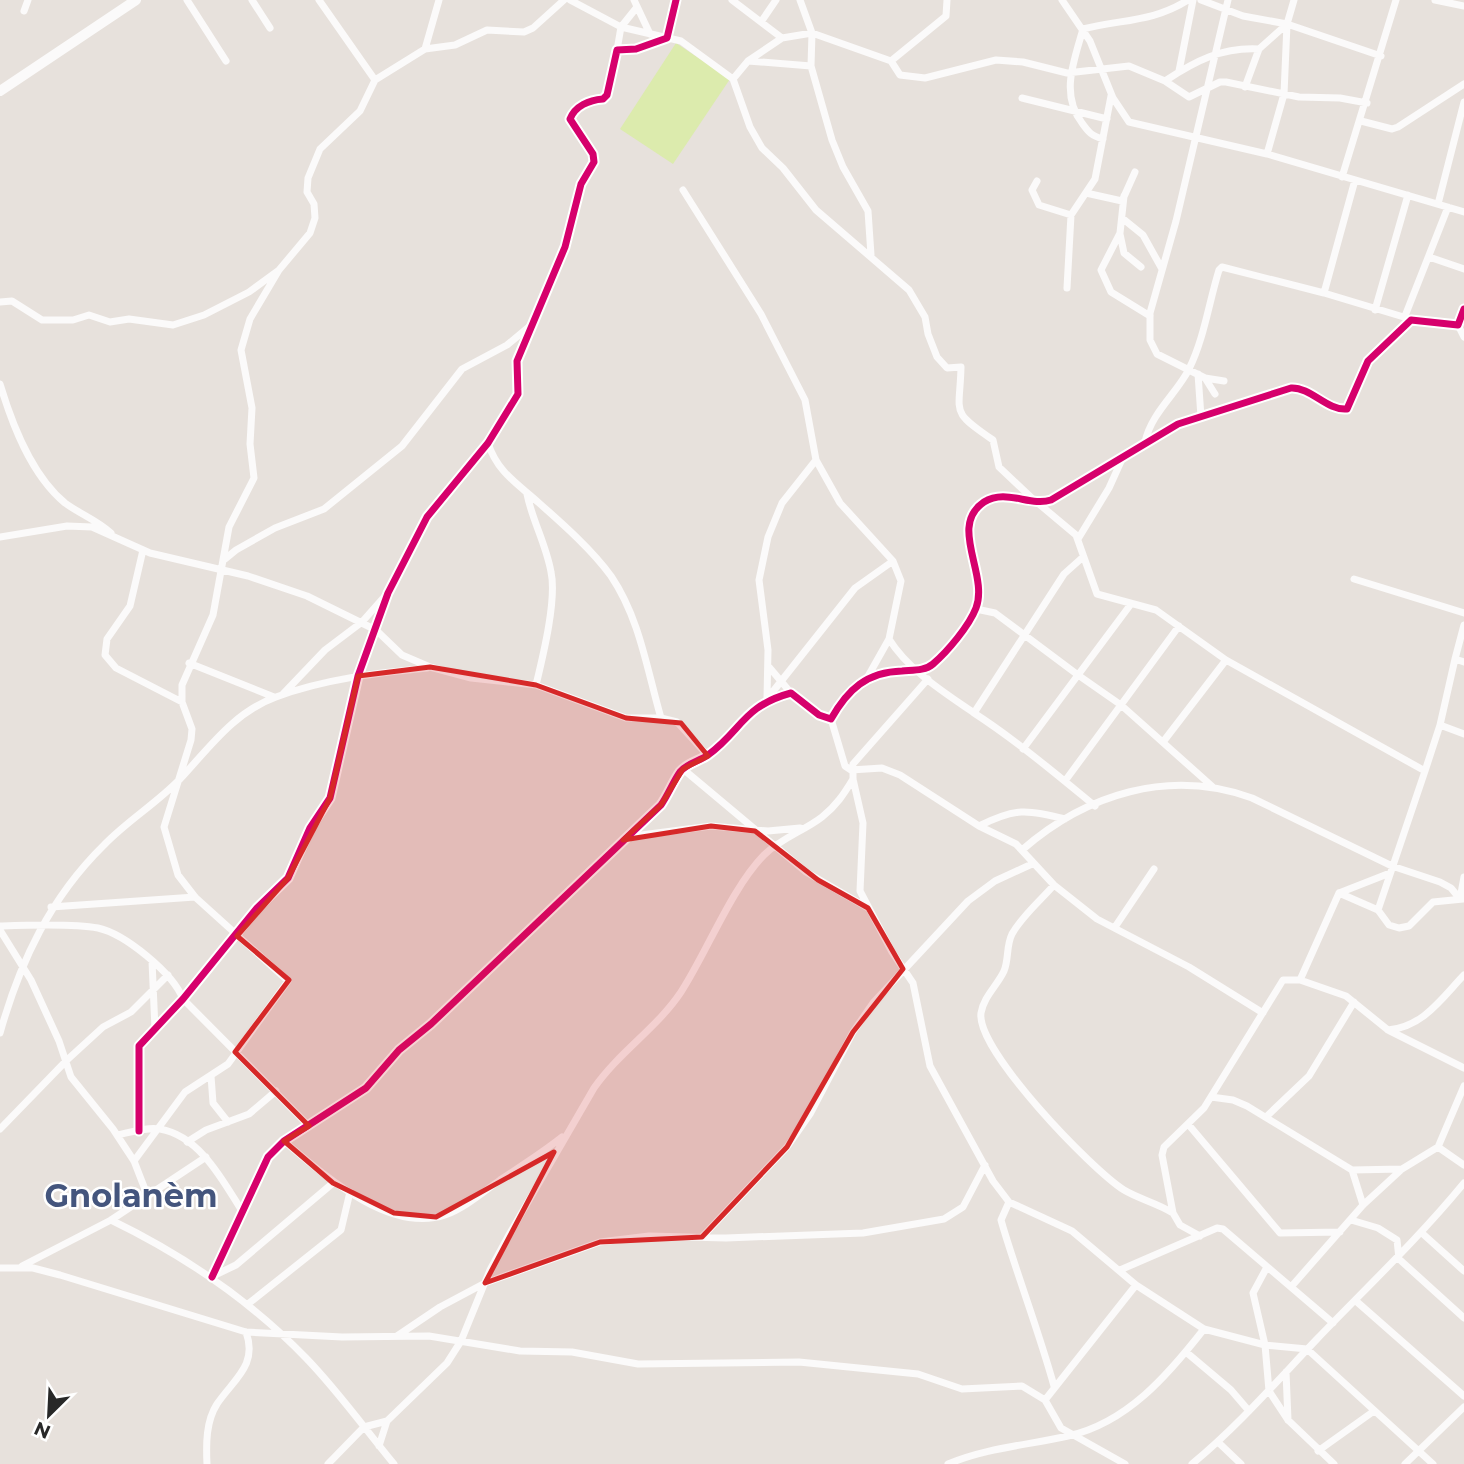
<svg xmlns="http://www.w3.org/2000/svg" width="1464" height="1464" viewBox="0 0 1464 1464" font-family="Montserrat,sans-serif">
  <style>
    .pitch { fill: #dcebad }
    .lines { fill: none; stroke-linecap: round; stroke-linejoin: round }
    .street { stroke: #fbfafa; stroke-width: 7 }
    .secondary { stroke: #fbfafa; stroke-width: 10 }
    .cycleway-casing { stroke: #fff; stroke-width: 11 }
    .cycleway { stroke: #d6006c; stroke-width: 7 }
    .marked { fill: #d62828; fill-opacity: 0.2; stroke: #d62828; stroke-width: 5; stroke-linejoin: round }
    .labels { text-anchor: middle; stroke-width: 5; stroke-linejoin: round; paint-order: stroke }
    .district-label { font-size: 32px; font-weight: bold; fill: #44557d; stroke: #fff }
  </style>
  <rect width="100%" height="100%" fill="#e7e1dc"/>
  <!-- pitch -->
  <path class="pitch" d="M676,43L730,79L673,164L620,129Z"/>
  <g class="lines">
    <!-- street -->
    <path class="street" d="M187,0L226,61
      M252,0L270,28
      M319,0L375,80
      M570,0L621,27L681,41L733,79L750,127L762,148L783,168L816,210L909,290L925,317L928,334L937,357L947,368L961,367C960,414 949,410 993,440L999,467L1035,501
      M634,0L650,34
      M732,0L782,38
      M800,0L812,33L811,66L832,140L843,167L868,211L871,255
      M1062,0L1090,41L1113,98L1129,122L1267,154L1464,212
      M1201,0L1243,16L1287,24L1381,56
      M1435,0L1464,6
      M24,11L28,0
      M761,22L776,0
      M425,49L455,45L487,30L524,32L533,28L564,0
      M617,50L621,27L637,7
      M748,61L782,38L812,33L891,61L900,75L925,78L996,60L1023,62L1067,73L1129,66L1165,81L1189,97L1220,82H1226L1299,97L1340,98L1367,103
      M891,61L946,16L947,0
      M1179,71L1193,0
      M733,79L748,61L811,66
      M1165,81C1195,61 1222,47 1259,49
      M1245,87L1259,49L1287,24
      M1022,98L1107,119
      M1361,121L1392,129L1398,127L1464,84
      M1103,139C1092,136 1089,133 1082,123C1060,94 1074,61 1083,29C1123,19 1153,22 1188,0
      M1267,154L1284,94L1287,24L1294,0
      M1342,177L1396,0
      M1037,181L1032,190L1039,205L1071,215L1095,179L1111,96
      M683,190L761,314L805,400L816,460L840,503L893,561L901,581L889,639C908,670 945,693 974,713C1017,741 1056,774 1095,806
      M1086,193L1122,201L1135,172
      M1124,196L1120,233L1101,270L1111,292L1150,316
      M1438,204L1464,102
      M1122,218L1143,235L1162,269
      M1120,234L1124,253L1141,267
      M1429,257L1464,269
      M1067,288L1071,215
      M1324,293L1407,318
      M0,302L12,301L42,320H73L89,315L110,322L129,319L173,325L204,315L249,292L279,270L310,233L315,218L314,204L307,192L308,178L320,149L360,111L375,80L425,49L439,0
      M1375,310L1408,195
      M1405,316L1448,207
      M1458,325L1464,337
      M1198,374L1201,417
      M1205,378L1215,394
      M1224,381L1205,378L1157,354L1150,340V313L1176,221L1228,0
      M0,384C12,424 31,475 65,503C80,514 97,520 111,533
      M1145,442C1151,413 1178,392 1189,369C1204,339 1209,302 1219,270L1222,267L1324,293L1355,180
      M488,443C497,472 518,484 539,503C564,525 592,550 611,576C640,619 647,670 661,718
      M527,494C532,520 546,544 551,572C557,599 543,656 536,685
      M1039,504L1076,535L1097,594L1156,610L1226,660L1425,771L1378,910
      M0,537L67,526L92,527L150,553L248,576L307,596L376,630L402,655L430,667L471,678L536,685L626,718H661L677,722L708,756
      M1078,539L1109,488L1123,457
      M143,550L130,606L107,639L105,655L116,668L182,702
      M225,559L236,550L275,528L324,509L402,446L462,369L507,345L530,326
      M1354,579L1464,613
      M1131,604L1078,675L1121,705L1214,788
      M976,609L995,613L1078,675L1023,749
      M1464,625L1455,659L1464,662
      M189,663L274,697
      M769,667L791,693
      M867,678L889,639
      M928,679L853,764V779L863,823L860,891L892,952L913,983L930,1066L993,1181L1009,1202L1072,1231L1136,1285L1204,1329L1265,1345L1307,1349L1433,1464
      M283,694L325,650L362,622L385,596
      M767,698L768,650L759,580L768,537L782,503L816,460
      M767,699L855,588L893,561
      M974,713L1064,574L1083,557
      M831,719L845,766L851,770L882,768L900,775L979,826L1016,844L1054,885L1097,919L1189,967L1263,1013
      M1440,725L1464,734
      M1163,742L1226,660
      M683,769L806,872L868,908
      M1425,771L1440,725L1455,659
      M1065,781L1179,626
      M979,826C1015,808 1027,809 1065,819
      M626,837L711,826L768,831L800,828
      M1022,850C1086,794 1169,768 1252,798L1392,866L1440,882L1451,888L1460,899
      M1054,885C1040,901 1022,916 1012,934C1006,946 1009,959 1004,971C997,986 984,996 981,1013C976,1050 1092,1170 1124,1190C1139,1199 1157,1203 1173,1213
      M1339,893L1390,873
      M1460,899L1464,877
      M51,907L195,897
      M0,926C26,925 73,923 98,928C125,934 173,973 183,999L309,1126
      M1115,927L1154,869
      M0,930L31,980L59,1041L71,1077L113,1129L134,1161L148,1197
      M152,961L155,1029
      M1300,980L1339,893L1378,910L1389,925L1399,928L1409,926L1433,902L1463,899
      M1388,1030C1423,1027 1441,999 1464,975
      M0,1033C20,962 50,898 104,845C127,821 157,803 180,779C209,748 234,712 276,697C324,679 377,673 427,668
      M211,1076L213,1103L228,1122
      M1211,1097L1233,1100L1247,1106L1352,1170L1402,1169
      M1266,1117L1309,1076L1354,1002
      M1188,1124L1280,1233L1340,1232
      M0,1129L67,1060L103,1027L131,1012L168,975
      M139,1131V1046L183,999L257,908L288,878L310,828L330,798L358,676L388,593L427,517L488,443L518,394L517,361L565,247L581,184L594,162L593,154L570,119C575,106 589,100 603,99L607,95L617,50L636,49L667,38L676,0
      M117,1135C131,1132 147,1127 160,1129C200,1136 223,1181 242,1211
      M284,1141C323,1174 389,1234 445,1215C465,1208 483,1192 500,1180C521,1166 542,1153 562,1137
      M187,1142L206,1130L249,1114L276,1091
      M1438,1147L1464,1165
      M134,1161L185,1092L228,1064L288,981L195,897L178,875L164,827L191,740L192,729L182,702V685L213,615L229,527L254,478L250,444L252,408L241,350L250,319L279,270
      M1352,1170L1363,1205
      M1009,1202L1001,1220L1003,1227C1019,1280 1039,1332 1054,1386
      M111,1220C183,1255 250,1300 306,1358C338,1391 365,1429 394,1464
      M1351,1220L1378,1228L1397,1240L1399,1259L1464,1318
      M1423,1234L1464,1271
      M1200,1236L1180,1225L1173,1213L1162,1155L1164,1147L1204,1108L1283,980H1300L1346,996L1388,1030L1464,1068
      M702,1237L787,1147L810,1114L853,1032L873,1003L968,901L995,881L1032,864
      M22,1266L111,1220L206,1157
      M1267,1267L1253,1293L1265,1345L1269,1391L1288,1420L1334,1464
      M0,1268H33L60,1275L246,1332L342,1337L429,1336L520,1351L572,1352L638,1364L799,1362L918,1374L962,1389L1022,1386L1045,1400L1061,1428L1125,1464
      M1120,1270L1217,1228L1223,1229L1333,1323
      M213,1276L236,1265L333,1183
      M212,1277L268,1157L284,1141L366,1088L399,1050L431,1024L661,805C668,795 673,782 680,772C687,763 700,761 708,755C742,730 743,706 791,693L819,715L831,719C848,689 867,672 902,671C913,670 925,671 933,664C948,651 969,626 976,608C989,574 948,526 984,502C1006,488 1030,507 1051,500L1178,424L1291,388C1311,387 1327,411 1347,409L1368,361L1411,320L1458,325L1464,309
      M1291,1287L1363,1205L1402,1169L1438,1147L1464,1086
      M1356,1301L1464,1396
      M248,1304L341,1230L350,1192
      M397,1336L440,1307L485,1283L600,1242L649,1236L726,1238L863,1233L944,1219L963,1207L985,1165
      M1186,1352L1231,1390L1249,1411
      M1286,1372L1288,1420
      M1045,1400L1136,1285
      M1219,1443L1241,1464
      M379,1446L387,1421
      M1318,1451L1374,1411
      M207,1464C206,1444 206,1421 217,1404C234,1379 258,1365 246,1332
      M328,1464L364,1427L387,1421L447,1363L461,1341L490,1270L510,1233L594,1088C619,1052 657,1028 681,992C707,952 731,889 764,855C781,838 804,831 822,817C836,806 844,794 853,779
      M948,1464C986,1448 1028,1445 1068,1436C1127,1423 1168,1375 1204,1329
      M1192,1464C1238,1426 1276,1382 1317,1339C1367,1287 1418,1239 1464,1183
      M1405,1464L1464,1407"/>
    <!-- secondary -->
    <path class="secondary" d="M0,91L136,0"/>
    <defs>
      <path id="cycleway" d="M139,1131V1046L183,999L257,908L288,878L310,828L330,798L358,676L388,593L427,517L488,443L518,394L517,361L565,247L581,184L594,162L593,154L570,119C575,106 589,100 603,99L607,95L617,50L636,49L667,38L676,0
        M212,1277L268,1157L284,1141L366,1088L399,1050L431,1024L661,805C668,795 673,782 680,772C687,763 700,761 708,755C742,730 743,706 791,693L819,715L831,719C848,689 867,672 902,671C913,670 925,671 933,664C948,651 969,626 976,608C989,574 948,526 984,502C1006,488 1030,507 1051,500L1178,424L1291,388C1311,387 1327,411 1347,409L1368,361L1411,320L1458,325L1464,309"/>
    </defs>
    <!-- cycleway casing -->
    <use href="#cycleway" class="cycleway-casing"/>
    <!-- cycleway -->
    <use href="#cycleway" class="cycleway"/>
  </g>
  <!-- marked area -->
  <path class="marked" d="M430,667L536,685L626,718L681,723L708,756L683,769L661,805L623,840L711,826L755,831L818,880L868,908L903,969L853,1032L787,1147L702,1237L600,1242L485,1283L554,1152L436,1217L394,1213L333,1183L284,1141L309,1126L235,1052L289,980L237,936L288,878L330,798L358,676Z"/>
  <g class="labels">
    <!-- district labels -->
    <g class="district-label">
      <text x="131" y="1207">Gnolanèm</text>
    </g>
  </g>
  <!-- north arrow -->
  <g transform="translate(49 1415) rotate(204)" stroke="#ffffff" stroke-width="5" paint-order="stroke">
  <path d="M0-5L12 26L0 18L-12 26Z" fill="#282828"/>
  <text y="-10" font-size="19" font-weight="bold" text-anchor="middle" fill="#282828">N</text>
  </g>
</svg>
